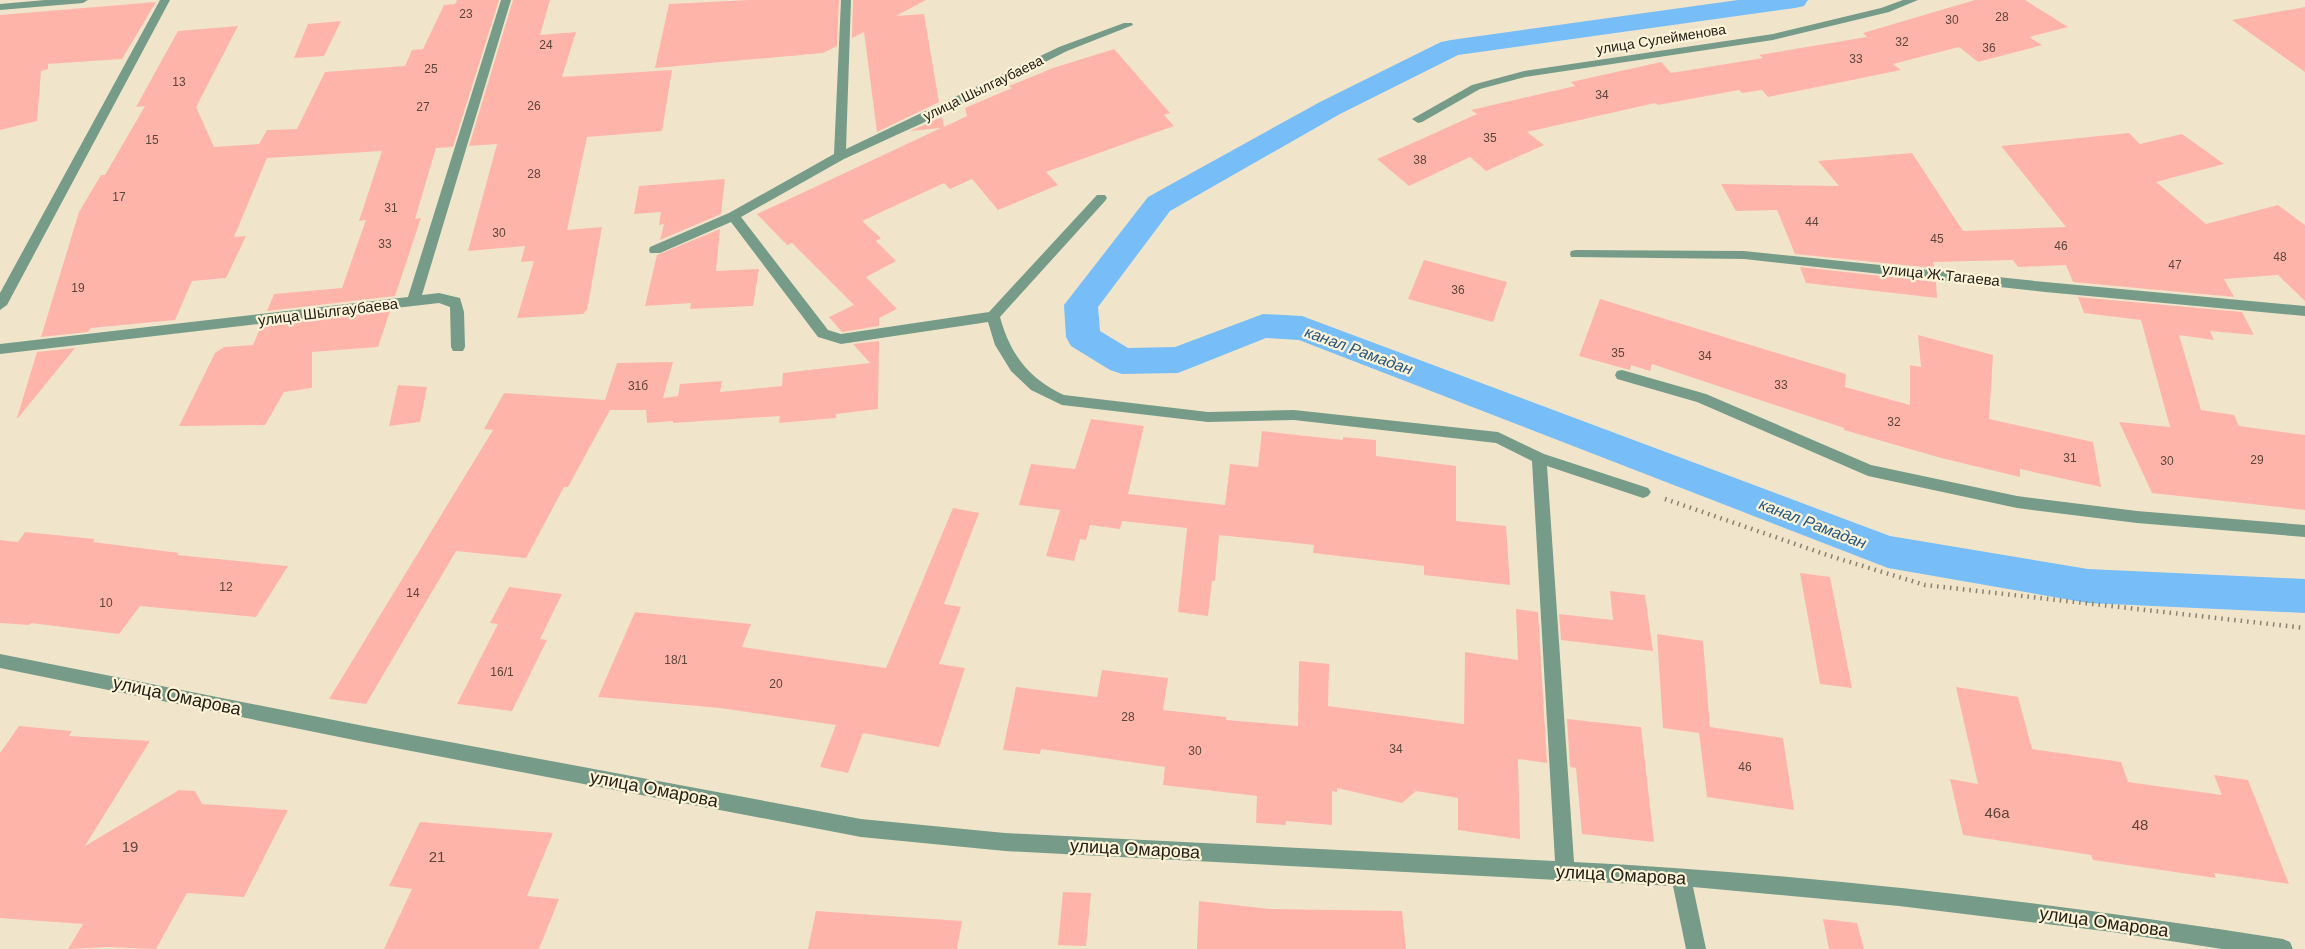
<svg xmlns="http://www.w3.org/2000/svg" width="2305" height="949" viewBox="0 0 2305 949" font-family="Helvetica,sans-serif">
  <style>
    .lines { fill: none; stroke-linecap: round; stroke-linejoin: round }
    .canal { fill: #77bdf8; fill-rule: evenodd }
    .building { fill: #ffb4aa }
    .path { stroke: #89816f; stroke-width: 4.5; stroke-dasharray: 1.5 5; stroke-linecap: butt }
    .minor { fill: #769c89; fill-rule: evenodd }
    .labels { text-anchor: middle; stroke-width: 4.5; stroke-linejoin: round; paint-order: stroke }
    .number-label { font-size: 12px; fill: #5b453b }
    .far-street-label { font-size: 14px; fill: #242016; stroke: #fdf3d8 }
    .street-label { font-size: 15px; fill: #242016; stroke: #fdf3d8 }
    .near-number-label { font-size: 15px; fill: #5b453b }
    .water-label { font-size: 16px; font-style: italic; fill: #24567e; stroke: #fdf3d8 }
    .near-street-label { font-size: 18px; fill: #242016; stroke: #fdf3d8 }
  </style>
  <rect width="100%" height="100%" fill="#f0e5cb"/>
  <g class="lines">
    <!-- canal -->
    <path class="canal" d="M1738,0H1808L1804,6L1795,8L1458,55L1340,114L1170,211L1098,307L1100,331L1128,348L1175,347L1263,314L1302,316L1890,536L2088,569L2305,579V613L2088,603L1888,568L1299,340L1266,338L1178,373L1122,374L1110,370L1071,346L1066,337L1064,305L1148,197L1320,102L1441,42L1451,40Z"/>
  </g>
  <!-- building -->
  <path class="building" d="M457,0H499L453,147L436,148L415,219L421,218L395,296L267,311L274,294L342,288L366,220L359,221L382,151L267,158L234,237L246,236L226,278L192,281L175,320L91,328L88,332L41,337L79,212L101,175H105L145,106L136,107L178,31L238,26L196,107L214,147L259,144L267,130L297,129L325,72L405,66L412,50L423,49L444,5L455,4Z
    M513,0H550L540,35L576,32L562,77L672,70L662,131L587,137L567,230L602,227L587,310L585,311L584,314L517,318L534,261L521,262L525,246L468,251L497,144L469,146Z
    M749,0H839L837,46L823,53L655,68L669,4Z
    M853,0H926L896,16L924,14L939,102L877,132L864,32L852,38Z
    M1975,0H2025L2068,27L2029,37L2042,45L1978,62L1959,47L1893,64L1901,70L1768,97L1762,90L1742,93L1739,90L1658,105L1655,103L1527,132L1544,145L1486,171L1470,157L1409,186L1377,159L1477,114L1471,110L1575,86L1571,82L1661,62L1671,73L1763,58L1759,55L1867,37L1863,33Z
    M156,2L122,59L48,64V69L41,71L37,121L0,130V15Z
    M2305,7V72L2232,20Z
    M341,21L324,56L294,58L308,24Z
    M1114,49L1170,113L1164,115L1174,126L1046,172L1058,185L998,210L972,179L950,189L944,183L862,221L881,238L876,241L896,261L866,277L897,309L879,318V326L842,332L829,317L854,305L792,243L787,245L757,214L941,128L910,131L942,117L944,127L967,116L965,108L1012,88L1009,86L1053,68Z
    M2129,133L2140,144L2182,134L2224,164L2156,182L2206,224L2278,205L2305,225V301L2278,275L2224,279L2234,297L2073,282L2066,265L2018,267L2013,260L1933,262L1934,268L1795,254L1777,210L1736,211L1721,184L1839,186L1818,161L1912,153L1963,231L2066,227L2001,146Z
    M725,179L721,214L660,240L664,224L659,225L661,212L634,214L639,186Z
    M720,229L716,271L759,269L753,306L690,309L691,303L645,306L657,255Z
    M1424,260L1507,282L1493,322L1408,299Z
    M1800,267L1936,282L1937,298L1806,283Z
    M2078,297L2242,312L2254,335L2210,331L2214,340L2179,335L2201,410L2234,415L2239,426L2305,435V510L2152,493L2119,422L2170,427L2141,320L2084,313Z
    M1600,299L1846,374L1845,387L1910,405V365L1921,367L1918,335L1993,355L1989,419L2093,442L2101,487L2020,469V477L1941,458L1844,430V428L1652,364L1650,371L1631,365L1630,370L1579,356Z
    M390,311L378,347L312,352V388L284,392L265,425L179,426L215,353L224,347L253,345L261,326Z
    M879,341L878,409L836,414V418L779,423L780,416L673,423V421L647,423L646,410H610L568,487H564L526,558L456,551L366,704L329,699L493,430L484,429L504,393L605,400L617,363L673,362L663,398L678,396L680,384L722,381L720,392L782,386L783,373L870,363L853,344Z
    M75,348L18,418H17L37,352Z
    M398,385L427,387L420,422L389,426Z
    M1091,419L1144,426L1128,494L1225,505L1230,464L1258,467L1262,431L1343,440V437L1376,440V456L1456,466V521L1506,526L1510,585L1424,575V566L1313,553L1314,545L1219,535L1215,581H1212L1208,616L1178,612L1187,528L1122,521L1120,529L1090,525L1086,540L1080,539L1074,561L1046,556L1060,510L1019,505L1031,464L1075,469Z
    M953,508L979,513L944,604L961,607L939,664L965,668L939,747L863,733L848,773L820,767L836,725L720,708L598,697L635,612L751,624L742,647L886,668Z
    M25,532L95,539L93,542L179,553L177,555L288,566L256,617L140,606L119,634L31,623L29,625L0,623V540L18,542Z
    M1800,573L1830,577L1852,688L1820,684Z
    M509,587L562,594L540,639L547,640L512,711L457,704L498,624L490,623Z
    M1610,591L1645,595L1653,651L1561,640L1559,614L1613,620Z
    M1516,609L1538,612L1547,763L1518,759L1520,839L1458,830V798L1416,791L1402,803L1337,788V792L1332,791V825L1286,821V825L1256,823L1257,796L1163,785L1165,767L1041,749L1040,754L1003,750L1016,687L1097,697L1102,670L1168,678L1163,710L1226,717V720L1298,726L1299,661L1329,664L1328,706L1464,724L1465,652L1518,660Z
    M1657,634L1703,641L1710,727L1783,738L1794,810L1707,797L1699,733L1663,728Z
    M1956,687L2018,697L2032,749L2121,762L2128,782L2222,795L2214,775L2248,780L2289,884L2214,873L2216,878L2093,860L2091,855L1963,835L1950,779L1978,784Z
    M1567,719L1641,727L1654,842L1582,834L1576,768L1570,767Z
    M19,726L72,731L69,736L150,741L85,846L179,790L195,791L202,804L288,810L244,897L187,893L156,949L108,947L68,949L83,924L0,918V753Z
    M420,822L553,833L527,896L559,899L539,949H384L412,889L389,886Z
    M1063,892L1091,893L1086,946L1058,945Z
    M1199,901L1270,909L1402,911L1406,949H1197Z
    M816,911L962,921L957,949H808Z
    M1823,919L1857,923L1864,949H1829Z"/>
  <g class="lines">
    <!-- path -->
    <path class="path" d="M1665,499L1830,556L1925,585L2305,628"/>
    <!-- minor -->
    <path class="minor" d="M45,0H88L83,3L0,10V4Z
      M160,0H170L7,305L0,310V293Z
      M501,0H511L422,295L439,293L460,298L464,312L465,347L463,351H453L451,347L450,307L439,303L0,354V344L408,297Z
      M841,0H851L846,149L1059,47L1124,23H1132L1133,25L1067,51L938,116L844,159L741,217L828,330L841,334L989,312L1097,195H1105L1107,198L1105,201L1000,317C1010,354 1029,379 1064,395L1208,412L1294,410L1498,432L1544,454L1648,488L1651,492L1648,496L1643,498L1547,466L1574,862C1812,874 2048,902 2283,939L2290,942L2293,949H2222L2112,932L1899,906L1693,887L1706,949H1686L1673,886L1005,851L861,837L364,742L0,668V654L364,726L861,819L1005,833L1555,861L1532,461L1496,443L1294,420L1208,422L1062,405L1031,390L1011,371L995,345L988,322L841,344L818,337L731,222L660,253H650L649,250L650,247L729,213L834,154Z
      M1903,0H1918L1889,12L1773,40L1525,77L1480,89L1422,122L1418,123L1412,119L1472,85L1524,71L1773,34L1881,8Z
      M1576,250L1744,251L2045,282L2305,306V316L2045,292L1744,259L1571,257L1570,254L1571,251Z
      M1622,370L1706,394L1871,465L2017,496L2137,511L2305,525V537L2137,523L2017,508L1868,476L1697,402L1617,379L1615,375L1617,371Z"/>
  </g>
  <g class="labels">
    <!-- number labels -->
    <g class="number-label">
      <text x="466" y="18">23</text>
      <text x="2002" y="21">28</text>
      <text x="1952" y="24">30</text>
      <text x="1902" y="46">32</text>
      <text x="546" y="49">24</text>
      <text x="1989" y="52">36</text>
      <text x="1856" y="63">33</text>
      <text x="431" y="73">25</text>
      <text x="179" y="86">13</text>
      <text x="1602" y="99">34</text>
      <text x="534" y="110">26</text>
      <text x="423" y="111">27</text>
      <text x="1490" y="142">35</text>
      <text x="152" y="144">15</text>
      <text x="1420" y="164">38</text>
      <text x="534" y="178">28</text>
      <text x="119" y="201">17</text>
      <text x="391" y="212">31</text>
      <text x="1812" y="226">44</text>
      <text x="499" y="237">30</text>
      <text x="1937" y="243">45</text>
      <text x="385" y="248">33</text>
      <text x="2061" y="250">46</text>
      <text x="2280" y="261">48</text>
      <text x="2175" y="269">47</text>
      <text x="78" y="292">19</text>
      <text x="1458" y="294">36</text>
      <text x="1618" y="357">35</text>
      <text x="1705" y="360">34</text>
      <text x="1781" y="389">33</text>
      <text x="638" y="390">31б</text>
      <text x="1894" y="426">32</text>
      <text x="2070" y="462">31</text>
      <text x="2257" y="464">29</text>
      <text x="2167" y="465">30</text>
      <text x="226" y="591">12</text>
      <text x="413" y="597">14</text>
      <text x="106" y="607">10</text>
      <text x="676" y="664">18/1</text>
      <text x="502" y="676">16/1</text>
      <text x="776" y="688">20</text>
      <text x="1128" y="721">28</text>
      <text x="1396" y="753">34</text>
      <text x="1195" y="755">30</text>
      <text x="1745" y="771">46</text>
    </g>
    <!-- far-street labels -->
    <g class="far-street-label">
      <text transform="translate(1661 39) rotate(-9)" y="5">улица Сулейменова</text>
      <text transform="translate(983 88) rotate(-26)" y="5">улица Шылгаубаева</text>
    </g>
    <!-- street labels -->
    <g class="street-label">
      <text transform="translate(1941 275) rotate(6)" y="5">улица Ж.Тагаева</text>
      <text transform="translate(328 312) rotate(-7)" y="5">улица Шылгаубаева</text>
    </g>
    <!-- near-number labels -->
    <g class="near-number-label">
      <text x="1997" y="818">46а</text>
      <text x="2140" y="830">48</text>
      <text x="130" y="852">19</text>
      <text x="437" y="862">21</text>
    </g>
    <!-- water labels -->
    <g class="water-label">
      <text transform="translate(1359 350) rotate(20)" y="6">канал Рамадан</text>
      <text transform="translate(1813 523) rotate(21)" y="6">канал Рамадан</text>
    </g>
    <!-- near-street labels -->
    <g class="near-street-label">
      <text transform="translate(177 696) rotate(12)" y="6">улица Омарова</text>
      <text transform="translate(654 789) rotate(11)" y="6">улица Омарова</text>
      <text transform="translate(1135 849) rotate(3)" y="6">улица Омарова</text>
      <text transform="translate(1621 875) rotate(3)" y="6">улица Омарова</text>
      <text transform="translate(2104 922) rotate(8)" y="6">улица Омарова</text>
    </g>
  </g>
</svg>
